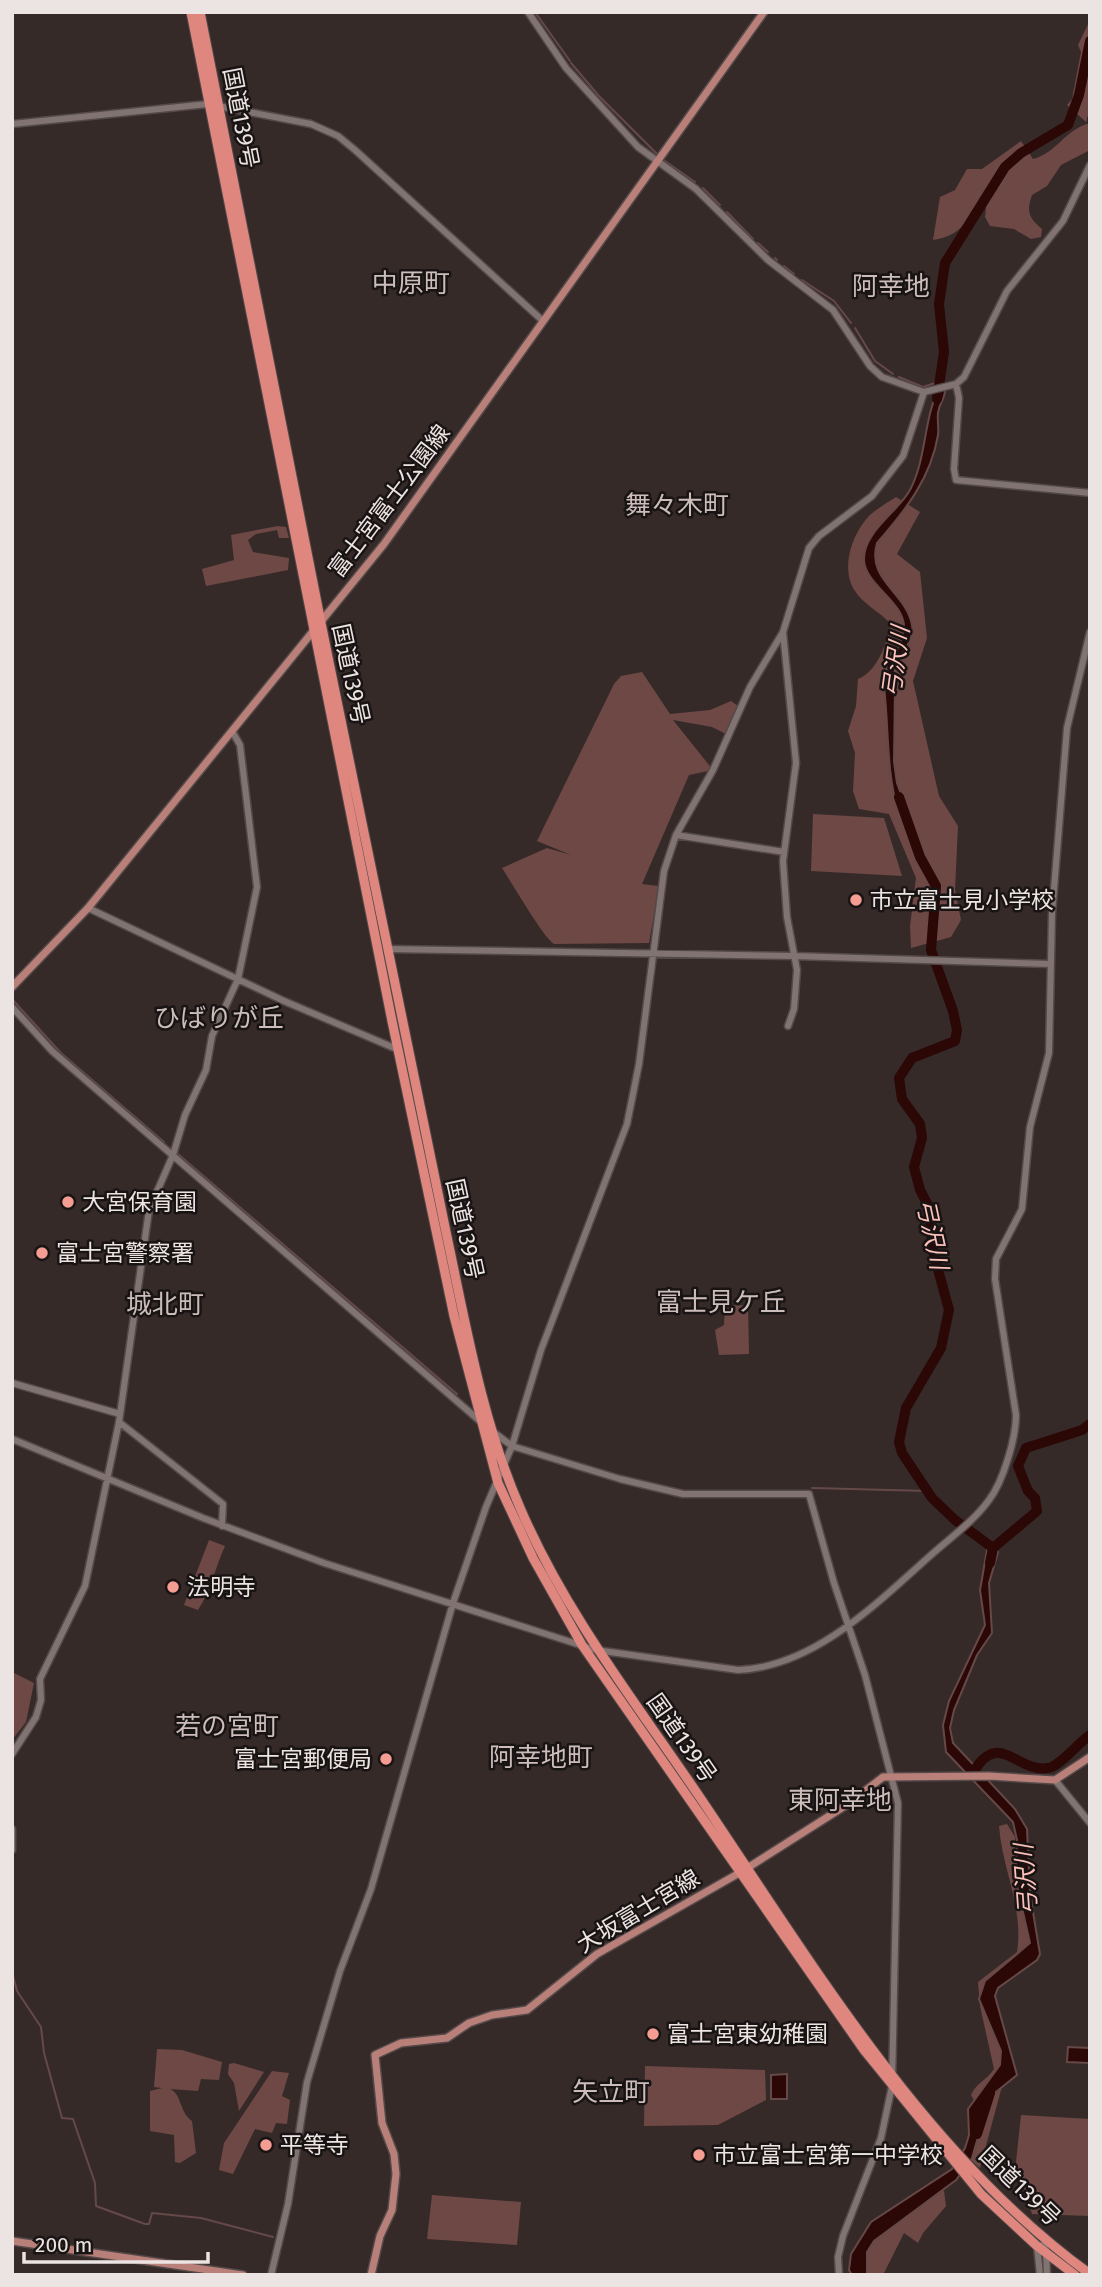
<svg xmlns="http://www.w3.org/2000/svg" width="1102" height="2287" viewBox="0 0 1102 2287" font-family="'Fira Sans','Noto Sans JP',sans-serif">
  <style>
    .green { fill: #6e4845 }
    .water { fill: #2b0706; stroke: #654948; stroke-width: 2 }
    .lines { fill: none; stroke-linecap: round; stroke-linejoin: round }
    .stream { stroke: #654948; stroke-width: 2 }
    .river { stroke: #2b0706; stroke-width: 10 }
    .minor-casing { stroke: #534948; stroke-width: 9 }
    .major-casing { stroke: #534948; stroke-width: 10 }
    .highway-casing { stroke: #534948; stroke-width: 11 }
    .minor { stroke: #807371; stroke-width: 6 }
    .major { stroke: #b97f79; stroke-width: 7 }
    .highway { stroke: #df877f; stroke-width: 9 }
    .poi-dot { fill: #f59c93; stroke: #191414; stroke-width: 2.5 }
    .labels { text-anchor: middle; stroke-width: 5; stroke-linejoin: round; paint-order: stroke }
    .street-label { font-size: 23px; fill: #ece4e3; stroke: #191414 }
    .poi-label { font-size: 23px; fill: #ece4e3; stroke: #191414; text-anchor: start }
    .water-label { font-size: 24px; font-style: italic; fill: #fec1ba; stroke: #191414 }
    .quarter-label { font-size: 26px; fill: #ccbdbb; stroke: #191414 }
  </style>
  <rect width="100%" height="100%" fill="#362a29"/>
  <!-- green -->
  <path class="green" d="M1090,20V108L1086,122L1067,105L1072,99L1081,52L1078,45Z
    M1090,123V150L1061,165L1047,186L1032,195C1026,212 1029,218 1042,229L1041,237L1031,239L1014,229L990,226L985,217L986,209L981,196C970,219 961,236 933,240L940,197L955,190L967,169H982L1021,141L1033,159C1057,153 1064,130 1090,123Z
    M896,497L920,512L897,554L920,572L927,638L913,681L939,796L958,826L955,890L961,920L951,937L911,948L910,926L916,878L889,814L859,809L853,791L855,753L848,731L856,706L858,679C878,671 886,644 891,624C880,612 863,604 855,591C840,569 852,534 869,516C876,509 887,503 896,497Z
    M278,526L286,527L289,538H279L277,530L256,534L248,540L253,552L289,558L288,570L206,586L202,569L234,560L231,535Z
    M642,672L670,714L710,710L731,701L738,706L739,717L726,734L712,727L673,720L713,770L689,775L642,884L659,886L649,943L554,944C543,937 512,883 502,868L547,848L571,855L537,841L614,684L621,676Z
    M813,814L884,818L902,876L811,871Z
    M748,1305L749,1354L719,1355L715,1330L724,1325L725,1306Z
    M209,1540L225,1546C215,1568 211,1590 198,1610L184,1605Z
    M12,1672L34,1683L26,1722L12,1740Z
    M1007,1824L1015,1837V1859L1036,1946L996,1985L992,2006L1013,2071L1001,2090L980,2168L965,2156L977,2106L971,2095C975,2084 988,2079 994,2069L980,2006L978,1982L1017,1952C1024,1908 1002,1869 999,1826Z
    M157,2049L182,2050L222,2062L219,2080L201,2079L198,2091L170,2089C182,2094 179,2112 192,2121L196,2153L180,2163L175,2162L174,2135L150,2131V2091L162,2088L154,2087Z
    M234,2063L264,2072L239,2111L234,2083L228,2074L229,2064Z
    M645,2066L765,2070L766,2100L718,2125L644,2126Z
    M272,2071L289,2073L282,2096L290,2100L287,2124L276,2123L272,2133L255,2129L233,2174L219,2170L224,2143Z
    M1021,2115L1090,2119V2216L1032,2214L1016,2162Z
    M933,2190L944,2191L946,2206L923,2233L918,2243L904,2233L883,2275H866L867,2249L916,2196Z
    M432,2195L521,2202L517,2245L427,2239Z"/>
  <!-- water -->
  <path class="water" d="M939,388H945C946,399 939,402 938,413C937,420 939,427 938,435C931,478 905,511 877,543C866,580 906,592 912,625C915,642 900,652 896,666C894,671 894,677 894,682L885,683C888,663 903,646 904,628C905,602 865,585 864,560C863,532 898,512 910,490C927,457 923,421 939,388Z
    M895,685L894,762L897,783L907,810L898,811C886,770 889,729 884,686Z
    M987,1550L998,1552L989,1583L992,1633L977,1655L954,1710L950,1728L953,1743L1015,1809L1027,1829L1030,1894L1040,1954L1037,1960L998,1988L995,1996L1017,2075L996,2092L987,2106L972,2158L956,2180L874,2241L867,2252V2275H852L849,2270L851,2254L871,2222L952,2169L965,2148L969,2135L968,2109L1000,2065L1001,2051L979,1999L985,1981L1030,1943L1016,1881L1017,1840L1013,1822L946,1752L943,1725L949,1701L985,1625L980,1590Z
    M1068,2047L1090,2048V2063L1067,2062Z
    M787,2074V2099H771V2075Z"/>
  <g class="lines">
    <!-- stream -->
    <path class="stream" d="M535,12L570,61
      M571,63L599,96L657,154
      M665,161L695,182
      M703,188L720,205
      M727,212L753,239
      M758,243L768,252
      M775,258L777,260
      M784,266L794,274
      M802,280L834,301L851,323
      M855,328L875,361L893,374
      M899,377L923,387L941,381
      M12,999L61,1053L164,1142
      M178,1154L457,1394
      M812,1488L928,1491
      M12,1972L17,1991L41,2027L44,2053L62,2118L73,2119L95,2183L96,2206L145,2224H149L152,2213L201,2218L273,2237"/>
    <!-- river -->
    <path class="river" d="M937,399L944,352L939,304L945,263L1005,167L1021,153L1068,125L1079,95L1090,41
      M899,797L920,857L936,886L931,950L953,1011L957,1030L955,1041L912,1058L899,1078L902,1099L920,1124L922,1138L914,1167L920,1190L929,1207L933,1251L949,1310L941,1348L906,1408L899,1442L902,1453L932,1498L955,1520L993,1548L990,1563
      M993,1548L1037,1511L1035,1498L1028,1491L1018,1466L1026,1448L1082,1430L1090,1424
      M973,1773C998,1728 1017,1773 1048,1768C1059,1767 1078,1743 1090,1735
      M977,2134L990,2093"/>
    <defs>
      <path id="minor" d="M528,12L566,68L638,147L696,189L768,260L833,310L870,366L882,377L924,392L956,384L964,377L1007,291L1063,221L1090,165
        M12,124L208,104L311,124L338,136L355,150L543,321
        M956,384L959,398L954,469L956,480L1090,493
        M783,632L796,763L783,861L787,917L797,970L794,1009L788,1026
        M676,835L784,852
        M88,908L284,1001L399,1050
        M387,949L794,956L1050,964
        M12,1007L52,1051L481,1422
        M12,1383L120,1414
        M119,1422L223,1504L222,1526
        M492,1431L512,1446L620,1479L683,1494H809L834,1583L865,1675L898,1803L892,2086L881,2138L843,2236L838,2257L839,2275
        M12,1439L203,1518L324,1563L596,1650L738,1670C814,1667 877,1603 931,1555C950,1538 974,1521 989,1500C1003,1482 1016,1438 1016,1415L995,1279L996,1259L1022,1209L1030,1127L1049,1053L1052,914L1067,728L1090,632
        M12,1754L36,1717L41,1700L40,1679L85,1586L119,1422L149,1210L173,1155L185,1115L206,1070L212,1036L238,979L257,887L240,745L232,731
        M1055,1780L1090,1823
        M12,1829V1850
        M1046,2250L1047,2275
        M271,2275L288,2204L307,2082L340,1971L371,1889L453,1603L486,1507L512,1446L541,1350L627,1124L639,1064L664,871L676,835L713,770L750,687L783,632L809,548L819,536L872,496L903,456L924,392
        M1040,2275L1037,2246L1052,2243"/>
      <path id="major" d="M12,987L88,908L384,544L764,12
        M12,2241L243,2275
        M371,2275L380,2236L392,2210L396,2174L394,2154L382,2123L375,2055L401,2043L447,2038L469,2023L492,2015L527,2010L597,1954L741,1872L848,1804L883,1777L989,1776L1055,1780L1090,1757"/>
      <path id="highway" d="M191,12L392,1021L454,1316L498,1483L533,1558L582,1645L864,2050L981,2194L1037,2246L1075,2275
        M200,12L321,623L446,1232C466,1325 482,1422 521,1510C566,1614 636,1703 699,1796C812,1963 925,2155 1090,2274"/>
    </defs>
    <!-- minor casing -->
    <use href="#minor" class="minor-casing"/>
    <!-- major casing -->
    <use href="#major" class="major-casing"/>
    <!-- highway casing -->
    <use href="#highway" class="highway-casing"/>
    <!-- minor -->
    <use href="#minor" class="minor"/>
    <!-- major -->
    <use href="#major" class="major"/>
    <!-- highway -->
    <use href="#highway" class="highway"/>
  </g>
  <!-- markers -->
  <g class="poi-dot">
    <circle cx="856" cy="900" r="7"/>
    <circle cx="68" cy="1202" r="7"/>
    <circle cx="42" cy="1253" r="7"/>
    <circle cx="173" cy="1587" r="7"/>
    <circle cx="386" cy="1759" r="7"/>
    <circle cx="653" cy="2034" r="7"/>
    <circle cx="266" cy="2145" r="7"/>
    <circle cx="699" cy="2155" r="7"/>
  </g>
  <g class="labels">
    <!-- street labels -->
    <g class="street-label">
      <text transform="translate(241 118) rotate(79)" y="8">国道139号</text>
      <text transform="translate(389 501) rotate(-53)" y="8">富士宮富士公園線</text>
      <text transform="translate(351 674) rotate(78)" y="8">国道139号</text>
      <text transform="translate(465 1229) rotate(78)" y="8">国道139号</text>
      <text transform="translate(682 1738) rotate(55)" y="8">国道139号</text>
      <text transform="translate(638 1911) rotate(-31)" y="8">大坂富士宮線</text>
      <text transform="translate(1020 2186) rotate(44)" y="8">国道139号</text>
    </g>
    <!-- poi labels -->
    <g class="poi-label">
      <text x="870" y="908">市立富士見小学校</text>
      <text x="82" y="1210">大宮保育園</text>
      <text x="56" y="1261">富士宮警察署</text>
      <text x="187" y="1595">法明寺</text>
      <text x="372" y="1767" text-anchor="end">富士宮郵便局</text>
      <text x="667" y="2042">富士宮東幼稚園</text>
      <text x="280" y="2153">平等寺</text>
      <text x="713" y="2163">市立富士宮第一中学校</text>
    </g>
    <!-- water labels -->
    <g class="water-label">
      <text transform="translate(896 662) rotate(-82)" y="8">弓沢川</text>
      <text transform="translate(932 1234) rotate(78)" y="8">弓沢川</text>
      <text transform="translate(1026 1880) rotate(-94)" y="8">弓沢川</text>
    </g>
    <!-- quarter labels -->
    <g class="quarter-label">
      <text x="411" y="292">中原町</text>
      <text x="891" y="295">阿幸地</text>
      <text x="677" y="514">舞々木町</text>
      <text x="219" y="1027">ひばりが丘</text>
      <text x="721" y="1311">富士見ケ丘</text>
      <text x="165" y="1313">城北町</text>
      <text x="227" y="1735">若の宮町</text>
      <text x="541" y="1766">阿幸地町</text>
      <text x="840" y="1809">東阿幸地</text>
      <text x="611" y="2101">矢立町</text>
    </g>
  </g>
  <!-- border -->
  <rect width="1102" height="2287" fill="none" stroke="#ece4e3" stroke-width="28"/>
  <!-- scale -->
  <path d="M24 2252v10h184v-10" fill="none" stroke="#ece4e3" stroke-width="3.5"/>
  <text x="35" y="2252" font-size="21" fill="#ece4e3" stroke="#191414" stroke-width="5" paint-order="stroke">200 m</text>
</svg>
